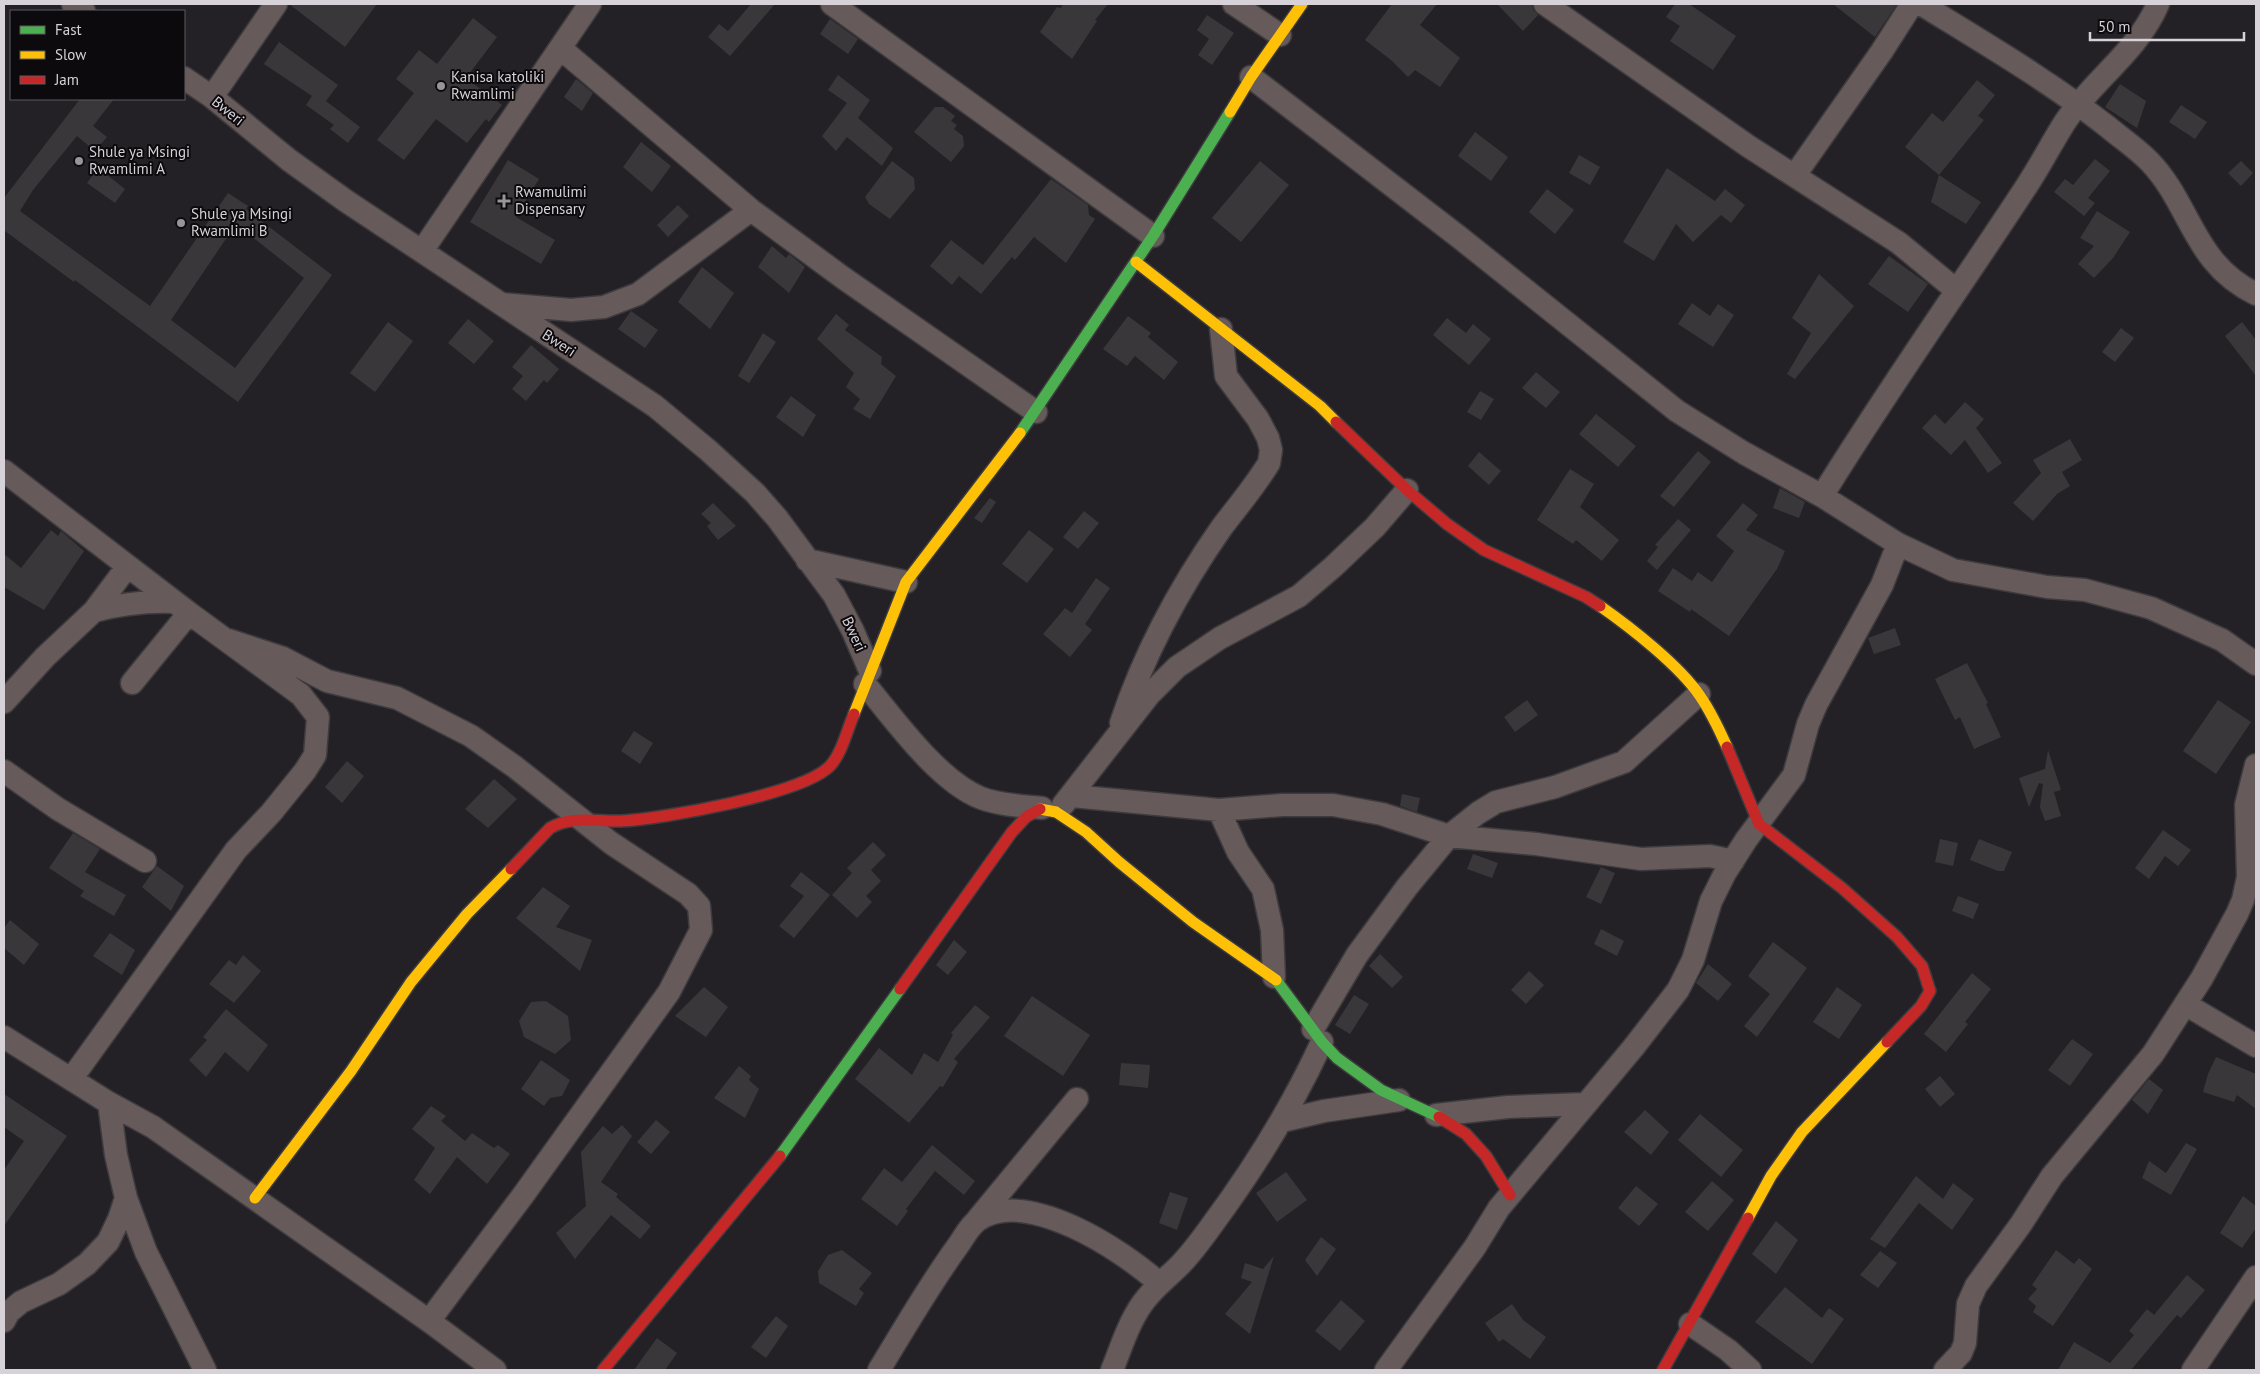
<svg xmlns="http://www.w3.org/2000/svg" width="2260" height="1374" viewBox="0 0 2260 1374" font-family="'PT Sans',sans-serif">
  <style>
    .building { fill: #3a373b; fill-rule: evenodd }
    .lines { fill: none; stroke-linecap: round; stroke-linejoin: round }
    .street-casing { stroke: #3d3b3e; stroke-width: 25 }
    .fast-casing { stroke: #3d3b3e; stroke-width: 14 }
    .slow-casing { stroke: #3d3b3e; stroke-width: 14 }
    .jam-casing { stroke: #3d3b3e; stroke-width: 14 }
    .street { stroke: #665a5a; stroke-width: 22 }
    .fast { stroke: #4caf50; stroke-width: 11 }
    .slow { stroke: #ffc107; stroke-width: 11 }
    .jam { stroke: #c62828; stroke-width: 11 }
    .poi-dot { fill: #989499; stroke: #0d0a0e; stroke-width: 2 }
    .labels { text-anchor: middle; stroke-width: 4; stroke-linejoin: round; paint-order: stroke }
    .poi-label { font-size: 15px; fill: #d6d2d7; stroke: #0d0a0e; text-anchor: start }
    .street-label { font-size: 15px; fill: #d6d2d7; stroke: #0d0a0e }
  </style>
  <rect width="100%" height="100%" fill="#242126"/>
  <!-- building -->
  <path class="building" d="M289,4H377L345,47Z
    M751,4H775L730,56L708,37L719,24L728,31Z
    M1063,4H1108L1095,20L1097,21L1072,59L1040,32L1057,7L1061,8Z
    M1392,4H1437L1420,25L1460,58L1440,87L1415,70L1408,77L1391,60L1365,40Z
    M1497,4H1532L1533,10L1538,15L1523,31Z
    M1675,4H1689L1736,36L1713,70L1670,41L1680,26L1666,17Z
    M1833,4H1897L1875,37Z
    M1207,15L1234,33L1212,65L1198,55L1209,39L1197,30Z
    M473,18L497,37L466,78L502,105L489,122L486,119L467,143L436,119L404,160L377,140L414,93L396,79L419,50L437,64Z
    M830,19L858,39L848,54L820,34Z
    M279,42L338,85L326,101L360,127L348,143L330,129L334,125L306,105L312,96L264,64Z
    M838,75L870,100L858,118L893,148L882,166L847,137L836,151L822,136L847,103L828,90Z
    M576,79L593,93L582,111L564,97Z
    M1977,80L1995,95L1978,116L1984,120L1939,175L1905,147L1932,113L1943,122Z
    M2120,84L2146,101L2137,128L2105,107Z
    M80,99H114L93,126L107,137L95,151L77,136L33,190L20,211L150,306L228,193L248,206L246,209L332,275L238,402L75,280L74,282L5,231L4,233V198ZM236,224L304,278L235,368L171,320Z
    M2181,105L2207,122L2195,139L2169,122Z
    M935,107H943L955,116L951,121L957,125L954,129L963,136L964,146L951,162L914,132Z
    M1475,132L1508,157L1491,181L1458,156Z
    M641,142L671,166L652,192L623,167Z
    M1579,155L1600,167L1590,185L1569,173Z
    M2095,159L2110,171L2088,198L2095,203L2084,216L2054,192L2065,179L2073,185Z
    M508,160L539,179L516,217L555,240L541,264L470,222Z
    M892,161L914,178L915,189L890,219L869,204L865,197Z
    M1260,161L1289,185L1241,242L1212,218Z
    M2241,161L2253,173L2241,186L2228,173Z
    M98,168L125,189L115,203L87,183Z
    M1667,168L1715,201L1725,189L1745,205L1731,223L1721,215L1693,242L1676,224L1654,261L1623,242Z
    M1939,175L1981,202L1966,224L1931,202Z
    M1051,179L1088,205L1089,215L1095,219L1066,263L1034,237L1015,260L1012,257L981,294L959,276L952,285L930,266L951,240L983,265Z
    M1547,189L1574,210L1555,234L1529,212Z
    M678,205L689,216L668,237L657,225Z
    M2097,211L2130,232L2113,258L2094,278L2078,264L2094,246L2080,238Z
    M772,246L786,258L789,254L805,267L789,293L758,267Z
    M1889,256L1928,284L1908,312L1868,284Z
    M702,267L734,293L710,329L678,302Z
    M1819,274L1854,306L1795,379L1787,374L1811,333L1792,318Z
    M1692,303L1710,316L1718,304L1734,315L1713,347L1678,324Z
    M631,311L658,330L645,348L618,329Z
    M836,314L849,325L845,330L882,357L881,364L896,376L870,419L853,409L860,399L846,387L854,373L817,339Z
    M1128,316L1151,333L1148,337L1178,362L1164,380L1135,356L1127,366L1103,349Z
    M1447,318L1466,333L1473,324L1491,339L1469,365L1433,335Z
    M468,319L494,341L474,364L448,343Z
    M388,322L413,341L375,392L350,373Z
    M2242,322L2256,340V376L2225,336Z
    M2121,328L2134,338L2115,362L2102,352Z
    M763,333L776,342L749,383L738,376Z
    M531,345L559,369L547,383L544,380L526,401L512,389L523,376L512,367Z
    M1536,372L1560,392L1546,408L1522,388Z
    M1480,391L1494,399L1481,420L1467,412Z
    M791,396L816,415L803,437L776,417Z
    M1965,402L1984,419L1976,428L2002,463L1988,473L1965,440L1951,455L1922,428L1935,414L1945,424Z
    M1596,414L1636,446L1618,467L1579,434Z
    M2070,439L2082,460L2062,472L2070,486L2057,494L2033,521L2013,503L2041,473L2033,460Z
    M1698,451L1711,462L1674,507L1660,496Z
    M1479,452L1501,471L1489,485L1468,466Z
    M1570,469L1594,484L1580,507L1619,540L1602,561L1576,540L1573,544L1537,520Z
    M1780,488L1805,502L1799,518L1773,508Z
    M990,498L996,502L982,523L974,518Z
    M713,503L736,526L718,540L707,526L711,523L701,514Z
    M1743,503L1758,515L1746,530L1785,551L1777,569L1729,636L1691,609L1690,612L1658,591L1673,568L1692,581L1698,572L1712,582L1734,551L1716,536Z
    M1084,511L1099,523L1078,549L1063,537Z
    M1678,519L1691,530L1657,570L1647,561L1658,547L1655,545Z
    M51,530L58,536L61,531L84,551L44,610L4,587V554L21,568Z
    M1029,530L1054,549L1027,583L1002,564Z
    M1096,578L1110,588L1085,624L1092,630L1070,657L1043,634L1065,608L1072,613Z
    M1895,628L1901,645L1874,654L1868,638Z
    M1967,663L1988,703L1986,704L2001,737L1974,749L1960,717L1955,720L1935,679Z
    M1527,700L1538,715L1515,732L1504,717Z
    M2218,700L2251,722L2216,774L2183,751Z
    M634,731L653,743L640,764L621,751Z
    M2048,750L2061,790L2054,792L2061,816L2045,821L2040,807L2043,784L2039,783L2029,807L2019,778L2045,769Z
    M347,761L364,776L342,803L325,787Z
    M494,779L517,799L488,828L465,809Z
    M1402,794L1420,798L1417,812L1400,806Z
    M2163,830L2191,850L2178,866L2165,856L2149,879L2135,868Z
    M73,833L100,849L85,872L126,895L114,916L80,896L84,891L49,868Z
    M1940,839L1958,843L1953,866L1935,862Z
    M1979,839L2012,852L2004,871H1998L1970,860Z
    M873,842L886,855L871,870L881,881L866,896L872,902L857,918L832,895L852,873L847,868Z
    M1473,854L1498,863L1492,878L1467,869Z
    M157,866L184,886L171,911L142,887Z
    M1601,867L1615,873L1601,904L1586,897Z
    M801,872L830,895L794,938L779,926L804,896L790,886Z
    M543,887L570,906L556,927L592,940L580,971L516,918Z
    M1958,896L1979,904L1973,919L1952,911Z
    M10,920L39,944L24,965L4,948V928Z
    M1601,929L1624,941L1617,956L1594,944Z
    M110,933L135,950L122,975L93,956Z
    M954,940L967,952L948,975L936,965Z
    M1773,942L1807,968L1757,1037L1744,1026L1770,994L1748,976Z
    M1380,954L1403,977L1392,988L1369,966Z
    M243,955L261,971L234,1003L209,984L229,960L236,965Z
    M1708,964L1732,984L1718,1001L1696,983Z
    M1529,971L1544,985L1526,1004L1511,990Z
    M1972,973L1991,989L1965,1022L1968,1024L1946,1052L1924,1034Z
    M704,987L728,1007L706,1037L675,1016Z
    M1837,987L1862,1005L1839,1039L1813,1022Z
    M1354,995L1369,1004L1350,1034L1335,1025Z
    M1032,996L1090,1035L1063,1076L1004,1036Z
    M546,1001L568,1016L571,1040L555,1054L524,1037L519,1021L531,1002Z
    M975,1005L990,1017L954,1059L958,1062L943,1087L940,1086L909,1123L855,1079L879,1048L912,1075L924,1053L938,1062L953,1035L951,1033Z
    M226,1009L268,1045L248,1072L225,1052L206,1077L189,1060L207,1040L203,1037Z
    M2072,1039L2093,1054L2070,1086L2048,1070Z
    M2216,1057L2256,1074V1109L2237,1095L2234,1102L2203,1092L2208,1074Z
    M541,1060L570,1080L562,1096L550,1098L544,1106L521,1089Z
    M1121,1063L1150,1065L1148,1088L1119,1085Z
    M739,1066L751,1076L749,1080L759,1089L745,1118L714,1098Z
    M1940,1076L1955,1094L1940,1107L1925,1089Z
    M2149,1079L2163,1090L2148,1114L2132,1100Z
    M4,1094L67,1136L4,1226V1170L24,1141L4,1127Z
    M431,1106L446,1116L441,1121L465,1141L472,1133L494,1148L498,1145L510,1154L487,1184L457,1157L430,1194L414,1180L435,1148L412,1129Z
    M1645,1110L1669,1132L1651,1155L1624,1132Z
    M1700,1114L1743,1150L1721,1177L1678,1140Z
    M656,1120L670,1132L651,1154L637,1142Z
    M622,1125L632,1136L601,1182L618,1194L616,1197L651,1226L640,1239L611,1215L575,1259L556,1233L586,1206L581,1152L603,1126L612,1134Z
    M2186,1143L2197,1149L2171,1195L2142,1178L2149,1161L2166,1173Z
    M932,1145L975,1181L964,1195L935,1171L906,1209L908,1211L897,1226L861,1199L884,1168L902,1182Z
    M1286,1172L1307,1200L1277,1222L1256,1193Z
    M1916,1176L1943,1199L1953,1183L1974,1199L1952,1230L1919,1203L1885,1248L1870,1239Z
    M1712,1181L1734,1200L1708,1231L1685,1212Z
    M1636,1186L1658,1204L1639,1226L1618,1208Z
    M1170,1192L1188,1198L1177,1230L1159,1223Z
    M2243,1196L2256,1206V1228L2242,1248L2220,1233Z
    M1776,1221L1798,1240L1776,1274L1752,1254Z
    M1321,1237L1336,1249L1317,1276L1305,1260Z
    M842,1250L872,1273L859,1289L864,1293L856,1306L819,1283L818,1271L828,1255Z
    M2056,1250L2074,1264L2079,1258L2092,1269L2053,1326L2033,1312L2036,1306L2028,1299L2037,1289L2032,1285Z
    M1880,1251L1897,1263L1878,1288L1860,1275Z
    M1274,1256L1250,1334L1225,1314L1252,1282L1241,1278L1245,1263L1263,1269Z
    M2187,1275L2205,1290L2181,1318L2177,1315L2131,1370H2058L2074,1342L2110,1363L2134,1335L2129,1331L2147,1309L2154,1315Z
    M1785,1287L1822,1318L1829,1308L1844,1319L1812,1364L1755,1322Z
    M1341,1300L1365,1321L1340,1351L1315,1331Z
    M1512,1304L1523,1320L1546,1337L1530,1359L1503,1339L1499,1342L1485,1323Z
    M776,1316L788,1326L766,1358L751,1347Z
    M657,1338L677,1353L665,1370H634Z"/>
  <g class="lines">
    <defs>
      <path id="street" d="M73,4L84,11
        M832,4L1153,236
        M1234,4L1280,35
        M1545,4L1748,146L1899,243L1956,290
        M1921,4C1984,43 2049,81 2108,127C2121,138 2136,148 2149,161C2191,204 2193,264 2256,294
        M560,48L751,210L842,277L1036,412
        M1251,77L1459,237L1677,411L1744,453L1822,496L1898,544L1953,570L2047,587L2085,590L2151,608L2222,640L2256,664
        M184,78L212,97L289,160L346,201L655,406L709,451L755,493L777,518L834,595L853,631L870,671
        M212,97L276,4
        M1795,175L1882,51L1912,4
        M422,251L590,4
        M502,304L571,310L604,307L638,294L751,210
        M4,471L189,613L301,695L318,717L315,755L305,771L271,813L236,850L72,1078
        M1822,496C1886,392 1957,292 2024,190C2039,168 2051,144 2065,122C2093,80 2138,51 2158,4
        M807,560L906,582
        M94,611C121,604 145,601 173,602
        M228,640L283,658L327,681L397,698L471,736L515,767L611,843L688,894L699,906L701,930L669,992L524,1194L429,1321
        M132,683L189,613
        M865,684C894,719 938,781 981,798C999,805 1023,806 1042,808
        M4,702L45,657L94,611L127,567
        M1121,723C1144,654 1180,587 1222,527C1238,506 1255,486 1269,463L1271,450L1268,438L1258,419L1226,376L1221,329
        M4,771L58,809L145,861
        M1072,796L1219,810L1282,805H1333L1382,814L1449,836L1536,844L1641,859L1710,856L1733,861
        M1063,805L1149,695L1177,667L1220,638L1299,596L1333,567L1375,527L1407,490
        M1219,810L1238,852L1263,889L1272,930L1274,977
        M2185,1004L2256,1046
        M1313,1029L1357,955L1407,887L1449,836L1478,813L1496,802L1555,787L1624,762L1699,694
        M4,1037L109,1103L153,1127L429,1321L495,1370
        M1436,1115L1508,1107L1585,1104
        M1282,1121L1324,1111L1399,1100
        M126,1198L146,1252L205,1370
        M977,1220L1077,1099
        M4,1321L9,1312L21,1302L59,1284L87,1264L108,1242L119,1219L126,1198L116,1155L109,1103
        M1690,1324L1728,1350L1750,1370
        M879,1370C904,1329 928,1287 957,1247C963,1239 969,1226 978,1220C1027,1187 1122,1250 1159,1283
        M1112,1370C1121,1348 1128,1324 1142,1304C1154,1287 1165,1280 1179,1266C1191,1254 1202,1239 1212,1225C1255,1167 1292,1107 1322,1042
        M1386,1370L1475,1247L1499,1208L1633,1048L1678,990L1693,960L1711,901L1725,873L1746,840L1794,775L1808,724L1816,705L1882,585L1898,544
        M1945,1370L1961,1353L1965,1343L1968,1304L1976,1286L2021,1224L2052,1176L2153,1054L2202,978L2237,914L2243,900L2248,877L2246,805L2256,765
        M2193,1370L2256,1277"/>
      <path id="fast" d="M1020,433L1153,236L1230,112
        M1276,980L1322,1042L1337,1058L1381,1090L1439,1117
        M780,1156L900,989"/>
      <path id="slow" d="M1230,112L1251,77L1302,4
        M1136,262L1320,406L1336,422
        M1600,606C1630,627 1680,666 1700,696C1711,712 1719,729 1727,747
        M854,714L906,582L1020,433
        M1040,809L1056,812L1086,832L1119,862L1193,922L1276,980
        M255,1198L351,1071L411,982L467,914L511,869
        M1748,1218L1771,1176L1802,1132L1887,1042"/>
      <path id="jam" d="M1336,422L1407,490L1447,524L1484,550L1586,597L1600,606
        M1727,747L1759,824L1842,888L1897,937L1922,966L1930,991L1921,1006L1887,1042
        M511,869L550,828C572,815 597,822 621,821C662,819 803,794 830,766C842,753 847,730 854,714
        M900,989L1012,832L1026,817L1040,809
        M1439,1117L1466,1134L1486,1156L1510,1195
        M603,1370L780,1156
        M1663,1370L1748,1218"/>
    </defs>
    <!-- street casing -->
    <use href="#street" class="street-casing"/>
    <!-- fast casing -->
    <use href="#fast" class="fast-casing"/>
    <!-- slow casing -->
    <use href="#slow" class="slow-casing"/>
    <!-- jam casing -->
    <use href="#jam" class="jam-casing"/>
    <!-- street -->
    <use href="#street" class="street"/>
    <!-- fast -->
    <use href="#fast" class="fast"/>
    <!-- slow -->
    <use href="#slow" class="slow"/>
    <!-- jam -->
    <use href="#jam" class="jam"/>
  </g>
  <!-- markers -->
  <g class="poi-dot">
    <circle cx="441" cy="86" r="5"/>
    <circle cx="79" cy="161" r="5"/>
    <path d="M501.5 193.5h5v5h5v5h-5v5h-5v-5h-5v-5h5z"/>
    <circle cx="181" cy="223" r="5"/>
  </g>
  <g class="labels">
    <!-- poi labels -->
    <g class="poi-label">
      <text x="451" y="82">Kanisa katoliki<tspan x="451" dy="17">Rwamlimi</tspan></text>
      <text x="89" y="157">Shule ya Msingi<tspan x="89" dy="17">Rwamlimi A</tspan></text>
      <text x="515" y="197">Rwamulimi<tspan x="515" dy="17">Dispensary</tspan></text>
      <text x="191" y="219">Shule ya Msingi<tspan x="191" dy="17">Rwamlimi B</tspan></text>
    </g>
    <!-- street labels -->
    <g class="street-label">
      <text transform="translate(228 111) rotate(39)" y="5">Bweri</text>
      <text transform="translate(559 343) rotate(33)" y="5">Bweri</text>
      <text transform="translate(854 634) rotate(65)" y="5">Bweri</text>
    </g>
  </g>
  <!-- border -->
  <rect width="2260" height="1374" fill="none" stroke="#d6d2d7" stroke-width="10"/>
  <!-- legend -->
  <rect x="10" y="10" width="175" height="90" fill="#0d0a0e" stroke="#5d5a5e"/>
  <rect x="20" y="26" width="25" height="8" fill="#4caf50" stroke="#5d5a5e"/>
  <text x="55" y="35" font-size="15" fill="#d6d2d7">Fast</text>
  <rect x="20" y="51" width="25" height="8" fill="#ffc107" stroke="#5d5a5e"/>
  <text x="55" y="60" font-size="15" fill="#d6d2d7">Slow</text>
  <rect x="20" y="76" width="25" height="8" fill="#c62828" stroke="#5d5a5e"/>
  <text x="55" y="85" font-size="15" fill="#d6d2d7">Jam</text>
  <!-- scale -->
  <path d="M2090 32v8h154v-8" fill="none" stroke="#d6d2d7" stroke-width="2.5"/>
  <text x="2098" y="32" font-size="15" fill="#d6d2d7" stroke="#0d0a0e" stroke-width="4" paint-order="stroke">50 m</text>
</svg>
